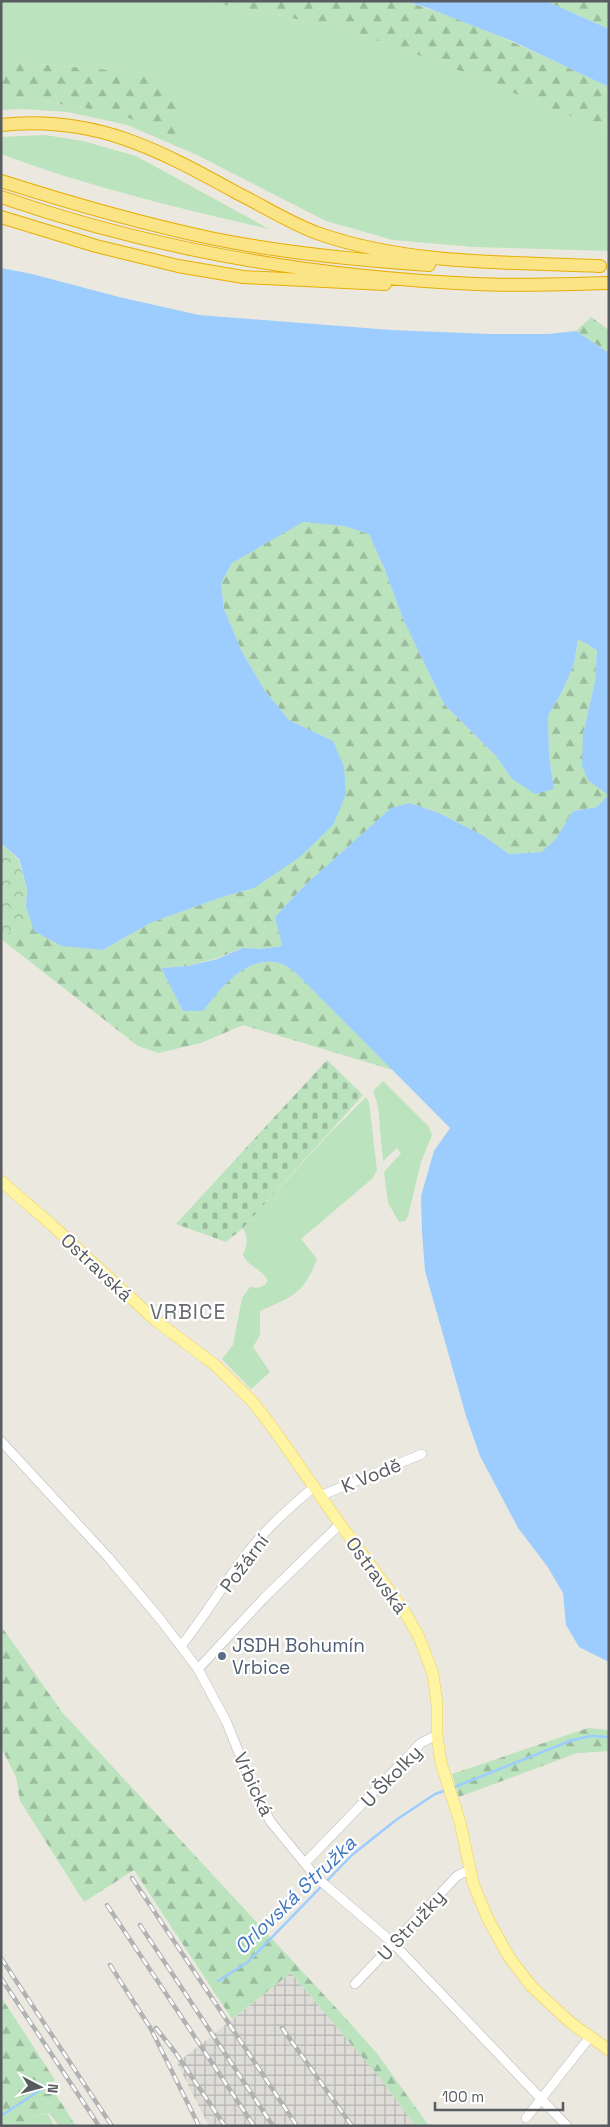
<svg xmlns="http://www.w3.org/2000/svg" width="610" height="2127" viewBox="0 0 610 2127" font-family="'Space Grotesk',sans-serif">
  <style>
    .industrial { fill: url(#industrial-grid) }
    .grass { fill: #bbe3bd }
    .forest { fill: url(#forest-firs) }
    .cemetery { fill: url(#cemetery-stones) }
    .park { fill: url(#park-crowns) }
    .water { fill: #9ccdfe }
    .lines { fill: none; stroke-linecap: round; stroke-linejoin: round }
    .stream { stroke: #9ccdfe; stroke-width: 2.5 }
    .minor-casing { stroke: #b5b7bc; stroke-width: 10 }
    .major-casing { stroke: #efcd54; stroke-width: 12 }
    .highway-casing { stroke: #e7ad03; stroke-width: 14 }
    .minor { stroke: #fff; stroke-width: 9 }
    .major { stroke: #fef4a1; stroke-width: 11 }
    .highway { stroke: #fbe486; stroke-width: 12 }
    .rail-casing { stroke: #b1b2b2; stroke-width: 4.5 }
    .rail { stroke: #fff; stroke-width: 2.5; stroke-dasharray: 8; stroke-linecap: butt }
    .service-dot { fill: #5c6f8a; stroke: #fff; stroke-width: 2 }
    .labels { text-anchor: middle; stroke-width: 4.5; stroke-linejoin: round; paint-order: stroke }
    .street-label { font-size: 19px; fill: #585b60; stroke: #fff }
    .service-label { font-size: 19px; fill: #4e5e75; stroke: #fff; text-anchor: start }
    .water-label { font-size: 20px; font-style: italic; fill: #4077c0; stroke: #fff }
    .quarter-label { font-size: 21px; letter-spacing: 1px; fill: #696d72; stroke: #fff }
  </style>
  <defs>
    <pattern id="industrial-grid" width="8" height="8" patternUnits="userSpaceOnUse" patternTransform="scale(1.25)"><rect width="8" height="8" fill="#dedcd7"/><path d="M0 4h8M4 0v8" fill="none" stroke="#b7b5b2"/></pattern>
    <pattern id="forest-firs" width="22" height="20" patternUnits="userSpaceOnUse" patternTransform="scale(1.25)"><rect width="22" height="20" fill="#bbe3bd"/><path d="M5 1l3.5 6h-7zM16 11l3.5 6h-7z" fill="#9bbb9d"/></pattern>
    <pattern id="cemetery-stones" width="16" height="16" patternUnits="userSpaceOnUse" patternTransform="scale(1.25)"><rect width="16" height="16" fill="#bbe3bd"/><path d="M2 7V4a2 2 0 0 1 4 0v3zM10 15v-3a2 2 0 0 1 4 0v3z" fill="#9bbb9d"/></pattern>
    <pattern id="park-crowns" width="20" height="18" patternUnits="userSpaceOnUse" patternTransform="scale(1.25)"><rect width="20" height="18" fill="#bbe3bd"/><path d="M2 6a3 3 0 1 1 6 0M12 15a3 3 0 1 1 6 0" fill="none" stroke="#9bbb9d"/></pattern>
  </defs>
  <rect width="100%" height="100%" fill="#ebe9df"/>
  <!-- industrial -->
  <path class="industrial" d="M291,1973L379,2077L416,2126H209L177,2063Z"/>
  <!-- grass -->
  <path class="grass" d="M1,1H206L341,28L438,62L609,132V251L473,247L393,240L326,221L197,155L127,125L68,112L24,109L1,110V99L18,97L119,114L177,137L183,100L158,74L1,61Z
    M45,135L83,141L136,156L269,229C178,208 89,187 1,154V137Z
    M383,1081L429,1127L432,1135L421,1162L408,1216L405,1221L399,1222L388,1203L384,1172L401,1153L397,1148L383,1161L378,1106L373,1091Z
    M366,1097L369,1102L377,1170L373,1178L301,1239L317,1259C303,1295 293,1296 260,1311V1335L253,1347L270,1372L251,1389L222,1359L233,1345L242,1298L250,1287C258,1288 263,1288 268,1281C263,1269 246,1266 243,1254C248,1245 248,1237 243,1228L328,1135Z
    M48,2114L54,2126H33V2117Z"/>
  <!-- forest -->
  <path class="forest" d="M206,1H404C475,22 541,55 607,86L609,87V132L438,62L341,28Z
    M546,1H609V29Z
    M1,61L158,74L183,100L177,138L119,114L18,97L1,99Z
    M591,317L609,330V353L576,331Z
    M303,521L344,526L369,534L385,570L403,619L444,704L496,756L512,779L554,789L549,755L548,716L563,690L574,664L578,639L597,650L595,681L583,734L588,780L609,794L597,807L573,811L555,840L541,852L509,854L484,836L439,813L411,803L392,808L303,887L275,917L282,946L261,949L243,948L217,958L188,966L161,968L183,1011H203C220,988 246,955 279,963C285,964 291,970 296,973L393,1070L243,1025L201,1043L158,1053L138,1046L1,939V937L31,921L34,931L103,950L150,923L222,897L254,888L333,741L289,720L265,691L242,652L224,609L221,583L232,563Z
    M1,1626L62,1712L338,2010L376,2052L429,2126H416L379,2077L291,1973L232,2019L134,1870L84,1902L20,1801L16,1777L1,1747Z
    M588,1728L609,1730V1751L577,1753L459,1797L452,1774Z
    M1,1997L55,2080L49,2084L76,2126H59L49,2113L33,2117V2126H1Z"/>
  <!-- cemetery -->
  <path class="cemetery" d="M327,1060L363,1095L243,1228L226,1242L176,1224Z"/>
  <!-- park -->
  <path class="park" d="M1,843L18,859L27,889L26,907L31,921L1,937Z"/>
  <!-- water -->
  <path class="water" d="M404,1H546L609,29V87L512,41L428,8Z
    M1,268L32,274L119,297L199,315L391,330L490,334H548L576,331L609,353V1662L579,1647L566,1625L563,1593L547,1566L518,1528L480,1456L466,1416L425,1271L422,1232L421,1196L434,1151L450,1128L296,973C291,970 285,964 279,963C246,955 221,988 203,1011H183L161,968L188,966L217,959L243,948L261,949L282,946L275,917L303,887L391,808L410,803L439,813L484,836L509,854L541,852L555,840L573,811L597,807L608,795L588,780L582,766L583,734L595,681L597,650L578,639L574,664L563,690L548,716L549,755L554,789L535,794L512,779L496,756L444,704L403,619L385,570L369,534L344,526L303,522L232,563L221,583L224,609L242,652L265,691L289,720L333,741L344,767L346,794L333,825L300,857L254,888L222,897L150,923L103,950L62,946L34,931L26,907L27,889L19,859L1,843Z"/>
  <g class="lines">
    <!-- stream -->
    <path class="stream" d="M452,1788L570,1741L590,1736L609,1737
      M218,1981L248,1962L352,1855L396,1820L435,1794L447,1790
      M1,2116L49,2084"/>
    <defs>
      <path id="minor" d="M1,1441L108,1557L160,1619L198,1669L226,1721L248,1775L270,1821L316,1877L393,1943L567,2126
        M320,1496L422,1454
        M181,1646C205,1616 225,1582 248,1552C267,1528 291,1506 314,1487
        M198,1669L264,1598L340,1524
        M305,1863L421,1743L437,1735
        M355,1984L457,1876L469,1870
        M526,2118L590,2037"/>
      <path id="major" d="M1,1181L53,1226L155,1320L215,1365L252,1401L270,1424L340,1524L403,1609L419,1637L433,1674L437,1704V1735L441,1763L460,1822L473,1883L487,1917L509,1957L532,1987L571,2023L609,2050"/>
      <path id="highway" d="M1,125C96,115 159,150 239,194C265,207 290,223 317,233C407,265 506,262 600,266
        M1,181C70,203 139,223 210,238C282,253 356,260 429,265
        M1,197C154,250 315,277 476,284C520,286 565,284 609,283
        M1,217L96,246L178,266L243,277L385,284"/>
    </defs>
    <!-- minor casing -->
    <use href="#minor" class="minor-casing"/>
    <!-- major casing -->
    <use href="#major" class="major-casing"/>
    <!-- highway casing -->
    <use href="#highway" class="highway-casing"/>
    <!-- minor -->
    <use href="#minor" class="minor"/>
    <!-- major -->
    <use href="#major" class="major"/>
    <!-- highway -->
    <use href="#highway" class="highway"/>
    <defs>
      <path id="rail" d="M132,1878L297,2126
        M107,1905L254,2126
        M140,1925L273,2126
        M1,1958L112,2126
        M110,1965L151,2029L199,2126
        M1,1978L99,2126
        M156,2028L175,2052L225,2126
        M282,2028L352,2126"/>
    </defs>
    <!-- rail casing -->
    <use href="#rail" class="rail-casing"/>
    <!-- rail -->
    <use href="#rail" class="rail"/>
  </g>
  <!-- markers -->
  <circle class="service-dot" cx="222" cy="1656" r="5"/>
  <g class="labels">
    <!-- street labels -->
    <g class="street-label">
      <text transform="translate(97 1267) rotate(43)" y="7">Ostravská</text>
      <text transform="translate(371 1475) rotate(-22)" y="7">K Vodě</text>
      <text transform="translate(244 1563) rotate(-53)" y="7">Požární</text>
      <text transform="translate(377 1575) rotate(54)" y="7">Ostravská</text>
      <text transform="translate(391 1776) rotate(-46)" y="7">U Školky</text>
      <text transform="translate(254 1784) rotate(65)" y="7">Vrbická</text>
      <text transform="translate(411 1925) rotate(-47)" y="7">U Stružky</text>
    </g>
    <!-- service labels -->
    <g class="service-label">
      <text x="232" y="1652">JSDH Bohumín<tspan x="232" dy="22">Vrbice</tspan></text>
    </g>
    <!-- water labels -->
    <g class="water-label">
      <text transform="translate(295 1895) rotate(-44)" y="7">Orlovská Stružka</text>
    </g>
    <!-- quarter labels -->
    <g class="quarter-label">
      <text x="188" y="1319">VRBICE</text>
    </g>
  </g>
  <!-- border -->
  <rect width="610" height="2127" fill="none" stroke="#585b60" stroke-width="5"/>
  <!-- north arrow -->
  <g transform="translate(40 2087) rotate(96)" stroke="#ffffff" stroke-width="4" paint-order="stroke">
  <path d="M0-4L9 19L0 12L-9 19Z" fill="#585b60"/>
  <text y="-8" font-size="14" font-weight="bold" text-anchor="middle" fill="#585b60">N</text>
  </g>
  <!-- scale -->
  <path d="M435 2102v8h128v-8" fill="none" stroke="#585b60" stroke-width="2.5"/>
  <text x="442" y="2102" font-size="15" fill="#585b60" stroke="#ffffff" stroke-width="4" paint-order="stroke">100 m</text>
</svg>
